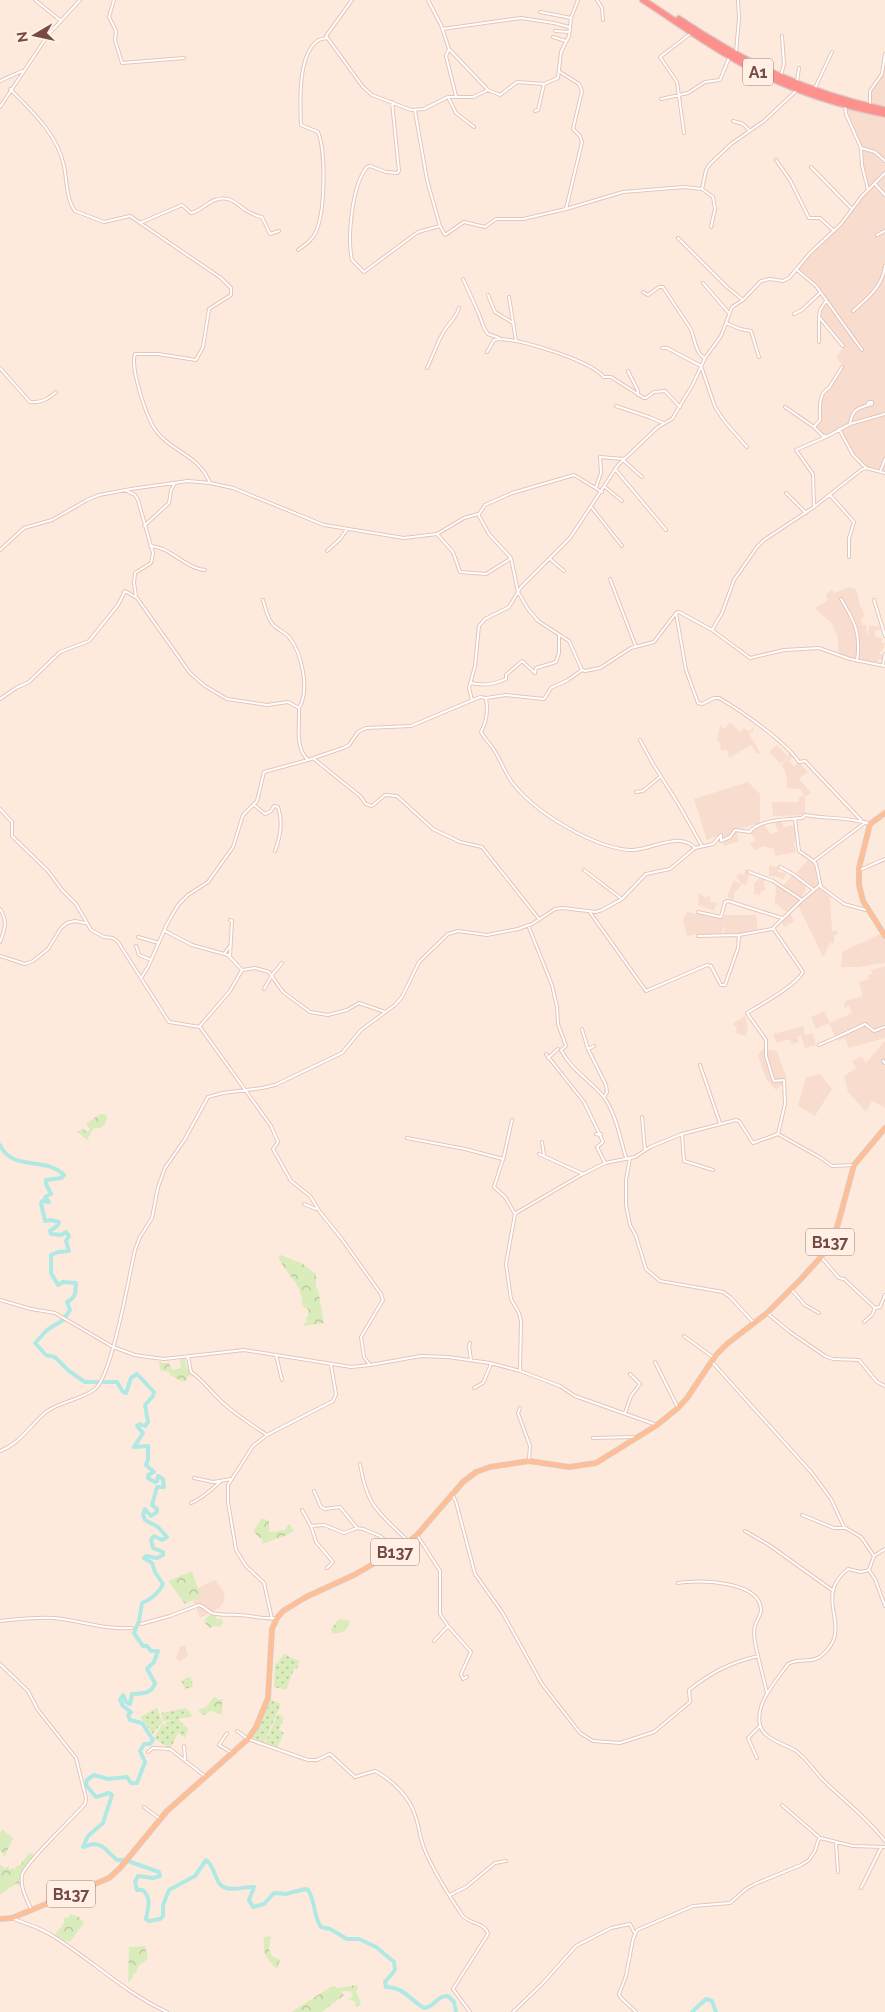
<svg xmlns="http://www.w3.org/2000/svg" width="885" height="2012" viewBox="0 0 885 2012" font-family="Raleway,sans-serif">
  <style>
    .residential { fill: #f8dccd }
    .grass { fill: url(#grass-dots) }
    .forest { fill: url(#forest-crowns) }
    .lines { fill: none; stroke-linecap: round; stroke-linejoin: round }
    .river { stroke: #b0e9e4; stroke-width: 4 }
    .street-casing { stroke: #e4c5bb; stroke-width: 4 }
    .primary-casing { stroke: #d8cccb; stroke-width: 6 }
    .highway-casing { stroke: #d8cccb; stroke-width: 8 }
    .street { stroke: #fff; stroke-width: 2 }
    .primary { stroke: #ffbe93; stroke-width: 4.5 }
    .highway { stroke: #ff918d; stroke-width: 5.5 }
    .labels { text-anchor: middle; stroke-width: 4; stroke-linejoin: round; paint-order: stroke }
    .shield { fill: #ffefe5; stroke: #9e7c74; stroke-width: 1 }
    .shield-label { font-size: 16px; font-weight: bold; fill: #754a44 }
  </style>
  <defs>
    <pattern id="grass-dots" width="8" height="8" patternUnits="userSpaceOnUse" patternTransform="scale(1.25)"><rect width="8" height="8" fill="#daecbb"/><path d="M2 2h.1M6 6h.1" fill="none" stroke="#b5c19a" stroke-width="1.8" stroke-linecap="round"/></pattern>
    <pattern id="forest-crowns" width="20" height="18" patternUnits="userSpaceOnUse" patternTransform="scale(1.25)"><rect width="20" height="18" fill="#daecbb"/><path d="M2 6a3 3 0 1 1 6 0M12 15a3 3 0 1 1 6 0" fill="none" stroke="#b5c19a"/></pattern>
  </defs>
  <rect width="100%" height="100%" fill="#feeadd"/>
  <!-- residential -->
  <path class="residential" d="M885,51V474L866,468L859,462L839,430L828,436H823L814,427L820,421L822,394L826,388L830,387L843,366L836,357L844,347L819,316L820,310L825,301L815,287L796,270L802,261L841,223L867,190L860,148L846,114V100L870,106V91L881,74Z
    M850,587L851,589L855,588L858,595L859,603L865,616L861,618L862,625H866L867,635H868L869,626H880V630L875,631V637L882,638V643H885L882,651L879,652L880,654L885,655L884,661L879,659L878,663L839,655L837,635L832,624L815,608L828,600L826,594L832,590L834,593Z
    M730,722L740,732L744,728L750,732L752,727L754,731L749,734L760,752L757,754L751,745L729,758L727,750L721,751L719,741L717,740L720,725L724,729Z
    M777,745L787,755L786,761L790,750L795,755L789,761L794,766L799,762L808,772L799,779L811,793L805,797V815L773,816L772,802H799V797L805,796L800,789L787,788V777L782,765L786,761L780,763L769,752Z
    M748,782L760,794V823L736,830L739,841L724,846L720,835L707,840L694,799Z
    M782,821L784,827L795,825L797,839L794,842L796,852L775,856L774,849L763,846L755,851L750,844L756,840L750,832L763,823L771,834L778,832L775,822Z
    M808,860L815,866L818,885L814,888L796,873Z
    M769,866L779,867L778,872L787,873L783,880L776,876H769Z
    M745,869L750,871L746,886L739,882V879L736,877L738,874L744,875Z
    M792,875L806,886L805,892L793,907L786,912L775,903L776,884L784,885Z
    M760,878L765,879L764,884L766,890L761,891L760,895L754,894V883Z
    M734,880L742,885L735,892L733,900L727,896Z
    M820,887L830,897L832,931H837V935H834V943H830L823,957L798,905Z
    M699,893L705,897L710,896L711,903L717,902L714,911L698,905Z
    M687,912L724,918V915H756L758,932L724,934V923L722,934H697L687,936L683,920Z
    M790,913L794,921L784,927L781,921Z
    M880,934L885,940V963L858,967H841L842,952Z
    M885,966V1038L849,1048L845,1038L837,1041L829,1023L816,1029L811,1017L824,1011L830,1023L852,1013L849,1005L844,1009L845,1001L863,996L859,982L869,979L868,975L872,974L871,970Z
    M745,1016L748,1030L745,1036L736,1033L737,1028L733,1024Z
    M803,1026L805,1035L813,1033L816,1045L805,1048L801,1035L797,1037L799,1042L792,1044L790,1039L776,1043L773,1034Z
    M885,1041V1108L872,1101L866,1112L848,1092L844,1076L856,1068L852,1061L861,1056L866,1063Z
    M763,1049L777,1051L786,1076L783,1084L776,1090L766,1079L758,1055Z
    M820,1074L832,1089L815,1116L798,1106L806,1077Z
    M215,1580L225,1594L223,1603L219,1608L200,1618L193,1601L194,1590Z
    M185,1645L188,1656L179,1662L176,1658L180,1647Z"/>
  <!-- grass -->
  <path class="grass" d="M284,1654L299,1661L297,1669H294L286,1690L274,1687L275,1663L286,1666L277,1663Z
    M191,1677L193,1687L185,1689L181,1680Z
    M271,1700L281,1704L264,1743L253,1738Z
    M157,1708L162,1722L153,1734L140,1717Z
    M186,1708L193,1716L178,1719L188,1729L185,1738L178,1733L170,1749L154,1738L162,1724L170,1728L164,1723L173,1720L163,1721L161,1713Z
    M278,1714L284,1718L279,1730L284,1733L277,1748L265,1743Z"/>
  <!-- forest -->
  <path class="forest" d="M100,1114H105L107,1118L105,1124L101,1128H94L88,1138L89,1141L77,1132L83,1129L87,1132L90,1130L86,1124Z
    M281,1255L303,1264L316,1274V1289H318L324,1323L304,1326V1323L308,1322L306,1320L307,1316H309L307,1314L309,1312L307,1308H304L302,1304C304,1286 283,1271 278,1256Z
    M185,1358L186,1366L192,1374L187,1377V1381H181L170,1375L169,1372L160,1370L159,1361L162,1363H169L172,1370L181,1368L180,1360Z
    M262,1518L269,1521V1532L285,1530L289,1524L294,1531L287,1535L262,1544L263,1541L253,1531Z
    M192,1571L201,1596L185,1604L168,1581Z
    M211,1614L216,1617L217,1619H222L223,1624L219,1627L214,1626L210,1628L205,1623L204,1620Z
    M339,1619L350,1621C347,1633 343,1632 332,1634L331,1629Z
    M215,1696L218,1700L222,1699V1715L211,1711L203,1715L198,1710L206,1707Z
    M3,1830L13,1838L4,1858L3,1853L0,1851V1832Z
    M29,1853L35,1855L21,1873L19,1887L17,1883L0,1895V1865L5,1868L9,1866V1870L13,1868L15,1870L16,1866L20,1865Z
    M71,1914L79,1917L84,1923L70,1942L59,1939L55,1934L63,1925L65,1917L68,1918Z
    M271,1936L269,1949L272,1956L280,1960L277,1969C266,1960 262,1951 264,1937Z
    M145,1946L148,1959L139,1965L136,1973L133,1974V1978L128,1983L129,1947Z
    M357,1985L358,1989L356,1991L361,2003L360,2006H356L354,2001L348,1999L353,1996L350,1991H341L344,1995L322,2012H291L332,1986L338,1988Z"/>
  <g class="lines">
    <!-- river -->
    <path class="river" d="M0,1145C12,1172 46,1156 64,1175L61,1178L46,1180V1184L51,1194L45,1197L49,1202L42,1201L41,1203L45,1221L51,1220L59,1222L57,1226L50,1231L51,1234L61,1235L66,1232L69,1236L66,1241L69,1251L58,1252L51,1255V1273L58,1285L63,1282L76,1283C75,1292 77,1297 67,1302L70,1310L63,1320L47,1330L35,1343L46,1355L55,1357L69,1371L85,1382H117L123,1392L126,1393L131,1378L137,1374L154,1392L153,1396L145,1405L148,1422L145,1426L140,1424L137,1426L143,1433L134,1447L148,1446V1460L146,1465L154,1472L148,1475V1478L155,1482L157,1481L158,1476L163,1479L164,1487H157L152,1505L157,1509V1512L151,1516L145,1509L143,1514L145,1520L158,1527L167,1537L162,1540L154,1536L151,1540L153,1548L163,1552V1555L157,1558L146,1556L144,1558L152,1563L155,1572L163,1584C159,1593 150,1600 142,1603L139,1621L134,1633L143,1646H147L151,1651H158L154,1662L147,1669L155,1683C151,1695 142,1693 132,1694L130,1704L126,1702L123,1695L120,1700L123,1706L131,1712L128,1715L130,1720L142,1723L153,1740L150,1744H144L140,1751L145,1762L137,1783H131L127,1777L108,1779L94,1775L87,1780L86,1785L96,1797L109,1793L112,1795L103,1823L88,1836L83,1847C86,1847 89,1844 94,1844C104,1844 110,1855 117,1860H125L159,1872L160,1876L153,1878L138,1876L135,1882L137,1890H143C152,1900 148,1907 146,1919L149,1921L160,1919L163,1916V1905L169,1890L195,1876L206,1860C216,1866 214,1885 226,1888C235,1891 246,1886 254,1887L249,1900L253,1907L264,1904L274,1893L286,1894L305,1889L308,1890C316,1902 313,1916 321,1927L330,1929L347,1939H359L376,1947L394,1962L395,1970L385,1982L386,1987C404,1987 410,2000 424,2008C435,2007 437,1995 448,1996L454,2002L456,2012
      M692,2012L706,1999L712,2001L716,2012"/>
    <defs>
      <path id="street" d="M35,0L61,21
        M114,0L109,17L116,31L115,40L122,63L184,58
        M352,0L326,36L363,87L372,95L411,110L424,109L448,97H473L488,90
        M428,0L441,25L449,49L488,90L500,95L517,82L544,84L558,78L561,52L569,36L571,18L578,0
        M597,0L602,8L603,20
        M540,12L571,18
        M442,29L521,18L554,23L569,27
        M555,31L569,32
        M553,37L566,41
        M449,49L446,56L456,96
        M736,52L739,18L738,0
        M560,72L579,84L582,91L573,129L580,136L582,142L566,209
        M781,75L784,64L782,36
        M0,81L22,71
        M797,82L799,68
        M815,88L832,52
        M10,89C31,110 58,135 64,166C67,180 66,199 75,211L104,222L130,216L221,278L231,288V295L209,309L203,347L196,360L158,354H135C130,368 147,420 157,432C172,452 199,455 210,483
        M448,97L456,113L474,127
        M661,99L688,93L705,82L720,80L729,58
        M392,102L399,171L397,173L386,172L370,166L367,167C352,185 347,237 352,260L364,272L418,232L440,226L427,180L415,111
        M870,104V91L882,74L885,54
        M0,107L48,35L80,0
        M845,107L846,114L861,148L862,165L868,190
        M535,111L538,110L544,84
        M733,121L743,124L750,131
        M684,133L677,82L660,57L690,34
        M861,148L875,152L885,161
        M776,160L790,180L809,218H820L834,231
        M811,167L852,209
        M875,184L885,195
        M702,189L706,170L710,164L731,144L764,121L796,91
        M140,223L182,205L191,213C201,211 206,203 215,200C231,195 236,204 247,211C252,214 257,216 262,217L270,234L279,231
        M440,226L445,235L464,222L485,227L496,219H523L566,209L623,192L684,187L702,189L713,197L715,209L711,227
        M877,235L885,231
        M678,238L727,287L743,300
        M298,250C304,246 309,242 313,237C326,219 326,152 318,132L301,125C300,103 298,57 316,42C319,39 323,39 327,38
        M797,270L816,286L862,350
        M463,279L479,314L484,328L488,334L499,338
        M703,283L728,312
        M643,292L648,295L659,287H663L690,328C695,337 695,354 705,358
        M488,295L495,312L513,323
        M509,297L516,341
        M826,301L820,310L819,317L843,346
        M853,311C867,299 883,286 885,266
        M794,314L802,310L820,293
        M819,317V342
        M726,323L740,329L751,331L759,357
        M662,348H667L701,366L715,407L725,422L747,447
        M487,352L494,340L498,339C521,339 589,360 604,377H611L644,398H646L654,392L665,391L680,407
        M0,368L30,402C41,403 48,399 56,392
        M427,368C433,356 437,343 444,331C449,323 456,318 459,308
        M628,371L638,391V395
        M616,406L649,417L663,423
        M785,407L814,427L823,436H828L850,424L885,414
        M850,424C852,409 858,408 872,404V402H869L867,405
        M814,427L820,420C820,409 818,393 829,388L842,367
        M839,429L853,455L866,468
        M623,460L642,477
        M615,469L666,530
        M880,472L885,459
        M596,487L601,473L600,457L624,459
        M605,487L622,501
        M125,490L135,495L138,500L153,553L151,563L135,573L134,583L136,596
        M786,493L806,513
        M830,495L854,522L849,538V557
        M814,507L813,474L796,450L828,436
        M592,508L622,546
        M479,514L485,505L512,493L574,475L602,492
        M144,526L169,503L171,490L175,483
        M437,534L453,552L460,572L486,574L510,559
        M150,546C171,547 186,569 205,570
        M0,550L24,528L52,520L87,500L99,495L131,489L188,481L210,483L233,488L324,525L404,538L437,534L464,518L478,514L489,534L511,558L518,592L528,609L538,621L569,641L582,670
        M327,551L341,538L347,529
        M550,559L564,571
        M610,579L636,647
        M841,599C855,622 861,633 857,661
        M263,600C265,607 267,616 271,622C275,629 284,631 289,637C302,653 310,690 299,708
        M874,600L885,636
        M676,613L686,670L698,703L702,704L714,698H719C740,710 786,742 799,762L805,761L861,820
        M712,630L722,613L734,580L757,547L764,540L814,507L861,470L866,468L885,473
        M883,665L885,654
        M471,683C483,686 495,684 506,679V675L522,661L535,673L536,668L556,662L559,653V636
        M486,698L506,695L544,699L551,688L568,680L582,670L585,671L600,668L631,648L654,642L676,613L679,612L712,630L750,658L784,650L819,648L850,659L885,666
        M0,699L16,688L29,682L60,652L89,641L118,605L125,591L137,598L190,673L205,686L227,699L267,705L288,702L299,708C300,726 294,746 308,760
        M472,700L469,688L475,666L479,626L485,619L509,607L521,587L570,538L618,465L658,427L672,419L693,384L705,358L721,336L732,307L743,300L761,281L770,279L783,281L789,278L810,253L841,224L862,196L885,173
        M640,740L653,764L679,805L702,846
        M314,759L360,796L366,804L372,806L385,795L397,796L433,829L460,842L482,847L539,919
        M636,792L643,791L661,776
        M254,805L265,814L271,811L274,806L278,807C283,821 280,838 275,851
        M0,809L12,822V836L48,871L62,890L76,904L91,930L104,937L113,938L118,942L169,1022L200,1027L271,1126L278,1142L273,1149L291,1181L310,1196L320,1212L341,1238L381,1294L383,1300L361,1337L364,1357L370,1365L421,1356L448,1357L490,1363L520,1371L560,1386L575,1396L654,1424
        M795,819L799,851L812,860L816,864L821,887L844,904L866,910
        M814,861L866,822
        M780,867L793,874L814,890
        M584,870L622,899
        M860,870L885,859
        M749,872L773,881L802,900
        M0,909C8,921 5,929 0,942
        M589,911L646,991L707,965L711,966L721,985H725L738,948L739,935
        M698,912L721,917L725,902L728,901L782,918
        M528,925L552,985L557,1007L558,1024L566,1046L561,1050C571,1070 590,1080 603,1096C616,1113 620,1138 626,1158
        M773,928L803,972C795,986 762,1004 747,1013L766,1040V1056L773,1079L774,1081L784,1080L785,1104L778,1134
        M165,931L192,945L228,955L242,970L230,991L199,1027
        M698,936L739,935L772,929L802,900L820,885
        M138,937L159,943
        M136,946L139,955L151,960
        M224,954L230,946
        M0,956L25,964L33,961L48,949L61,928L67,923L75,921L85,923
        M230,956L232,921L230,920
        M242,970L255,968L269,972L283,992L310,1012L328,1015L347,1010L359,1003L385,1012
        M141,978L148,967L167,924L178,905L188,895L208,882L233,847L243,815L257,801L264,772L308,760L343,748L349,745L358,732L366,728L411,726L480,697L486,698C488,711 487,720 481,732C484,737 488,742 492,747C501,759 505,775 515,786C538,814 593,847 629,850C648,852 678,830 695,848
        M264,989L272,975L282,963
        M582,1029L588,1049L606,1085L607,1092L604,1097
        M819,1045C835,1038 849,1032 865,1024L874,1031L885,1027
        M588,1049L594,1046
        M546,1054L584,1102L600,1135L601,1134
        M548,1058L558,1049
        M883,1061L885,1063
        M700,1065L720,1123
        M642,1117L645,1150
        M596,1134L600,1135L603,1142L597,1147L605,1163
        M682,1134L684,1161L713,1170
        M778,1134L821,1158L832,1166L854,1165
        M407,1138L465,1149L503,1159L494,1187L505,1197L515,1214L506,1264L511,1299L519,1313L521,1321L520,1371
        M542,1142L544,1155
        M539,1154L583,1174
        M630,1158L626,1180V1205L630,1225L636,1236L646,1269L660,1281L723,1292L730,1297L754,1323
        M503,1160L512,1120
        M304,1204L316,1209
        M516,1213L581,1175L605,1163L635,1157L650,1147L682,1134L736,1120L739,1121L753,1143L778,1134
        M821,1257L839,1278L844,1279L875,1308L880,1307L885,1295
        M791,1289L805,1305L819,1313
        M0,1300L31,1309L55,1313L113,1347L135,1355L148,1357L164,1359L244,1350L351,1367L370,1365
        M767,1313L790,1332L825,1356L833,1359L859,1360L877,1382L885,1386
        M864,1322L872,1315L875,1308
        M684,1336L714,1358
        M470,1343L469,1346L471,1360
        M276,1355L282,1380
        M188,1357L191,1372C202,1379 212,1393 222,1402C236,1415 252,1425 267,1435
        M655,1362L678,1408
        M712,1362L812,1473L831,1499L844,1527L861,1537L874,1556
        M474,1388L483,1383L491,1364
        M520,1408L518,1413L530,1446L529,1459
        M625,1413L631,1396L640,1384L630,1374
        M593,1438L634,1437
        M0,1451C21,1443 30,1425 46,1412C61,1401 81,1400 95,1389C112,1376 129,1276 135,1250L140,1237L152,1218L158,1187L165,1168L185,1139L208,1097L223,1093L262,1088L275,1085L342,1053L361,1030L395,1005L402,997L419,962L448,934L458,931L487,935L518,929L532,924L555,909L563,908L596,912L602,910L622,899L646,874L670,869L695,848L713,844L721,835V841L730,837L735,830L750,832C757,820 788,819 802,818L805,815C827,819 849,817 870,824
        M360,1464C367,1506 377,1511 407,1540
        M194,1478L213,1482L232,1479
        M314,1491L321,1507L325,1509L340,1507L357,1528
        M453,1496L456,1502L475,1574L502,1612L542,1684L580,1733L593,1741L620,1743L654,1732L690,1702L689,1690C712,1672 729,1663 758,1656L767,1693
        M191,1503C202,1499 212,1489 221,1481
        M302,1510L311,1526L324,1525L344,1533L357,1528L363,1529L380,1536L395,1549
        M802,1515L834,1528H846
        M311,1526L316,1542L333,1562L327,1568
        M745,1531L769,1545L832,1590
        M417,1535L440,1571V1614L448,1626L471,1652L461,1674L463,1679L467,1677
        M885,1549L874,1556L869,1570L861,1572L848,1569C810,1599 857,1627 821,1656C812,1664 798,1657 788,1664C776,1681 755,1703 760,1725C763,1739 785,1744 796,1751C807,1759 815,1772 825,1782C847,1803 866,1817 885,1841
        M869,1570L875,1579L885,1606
        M678,1583C699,1579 762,1581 761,1611C760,1617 756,1621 755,1626C752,1635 756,1647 758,1656
        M272,1619L264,1583L246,1566L236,1550L228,1502V1485L253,1446L267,1435L333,1401L336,1394L331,1365
        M0,1621C18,1619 36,1617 55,1618C81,1621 106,1630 132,1628
        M141,1624L170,1616L199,1605C204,1606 207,1611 212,1613C222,1616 231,1614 240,1615C253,1616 264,1619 277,1618
        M434,1641L448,1626
        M0,1664L28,1691L38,1710L76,1758L86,1798L85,1804C74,1817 24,1864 22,1875C20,1887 26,1898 31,1909
        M237,1731L248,1739L308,1760H317L330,1754L355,1777L375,1771C392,1780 409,1796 415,1815C419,1826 420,1838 424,1848C433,1871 448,1894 462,1915C468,1924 485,1922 488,1934L453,1989L470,2012
        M227,1733L219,1745L232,1753
        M184,1746L185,1761
        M148,1752L153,1748L170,1749L206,1777
        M757,1758L748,1738L760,1726
        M782,1805L820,1838
        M144,1807L160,1819
        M836,1842L838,1872
        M861,1888L881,1848
        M450,1895L466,1887L495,1863L506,1861
        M14,1919C27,1924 41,1928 53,1936C92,1960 125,1993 167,2012
        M513,2012L542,1984L576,1946L611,1928L630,1924L634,1932
        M636,2012L621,1998L619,1994L626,1976L633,1939L637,1930L693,1906L730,1903L746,1889L755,1884L801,1865L809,1860L815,1851L818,1841L820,1838L853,1846L885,1847"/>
      <path id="primary" d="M885,813L870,824L859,868V885L863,901L885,936
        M0,1919L12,1918L109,1878L120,1868L167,1811L248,1739L256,1727L268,1698L272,1629L277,1618L283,1611L306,1597L354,1575L399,1549L417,1535L463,1482L476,1472L490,1467L529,1461L569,1467L596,1463L657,1425L678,1408L687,1398L716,1355L727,1344L767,1313L800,1280L821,1257L834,1235L838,1224L854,1165L885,1128"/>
      <path id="highway" d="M643,0C679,23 713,49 751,68C792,90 839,105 885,114
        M679,19C747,64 805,93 885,110"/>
    </defs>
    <!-- street casing -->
    <use href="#street" class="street-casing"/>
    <!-- primary casing -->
    <use href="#primary" class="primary-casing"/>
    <!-- highway casing -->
    <use href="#highway" class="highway-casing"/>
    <!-- street -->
    <use href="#street" class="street"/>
    <!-- primary -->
    <use href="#primary" class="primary"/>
    <!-- highway -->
    <use href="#highway" class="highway"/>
  </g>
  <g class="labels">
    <!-- shield labels -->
    <g class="shield">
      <rect x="743" y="58.5" width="30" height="27" rx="4"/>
      <rect x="806" y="1228.5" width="48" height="27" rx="4"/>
      <rect x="371" y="1538.5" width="48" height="27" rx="4"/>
      <rect x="47" y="1880.5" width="48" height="27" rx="4"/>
    </g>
    <g class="shield-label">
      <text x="758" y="78">A1</text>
      <text x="830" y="1248">B137</text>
      <text x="395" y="1558">B137</text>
      <text x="71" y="1900">B137</text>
    </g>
  </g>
  <!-- north arrow -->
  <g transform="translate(35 35) rotate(261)" stroke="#ffefe5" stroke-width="4" paint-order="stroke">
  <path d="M0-4L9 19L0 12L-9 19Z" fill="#754a44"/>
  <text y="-8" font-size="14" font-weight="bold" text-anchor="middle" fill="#754a44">N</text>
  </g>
</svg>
